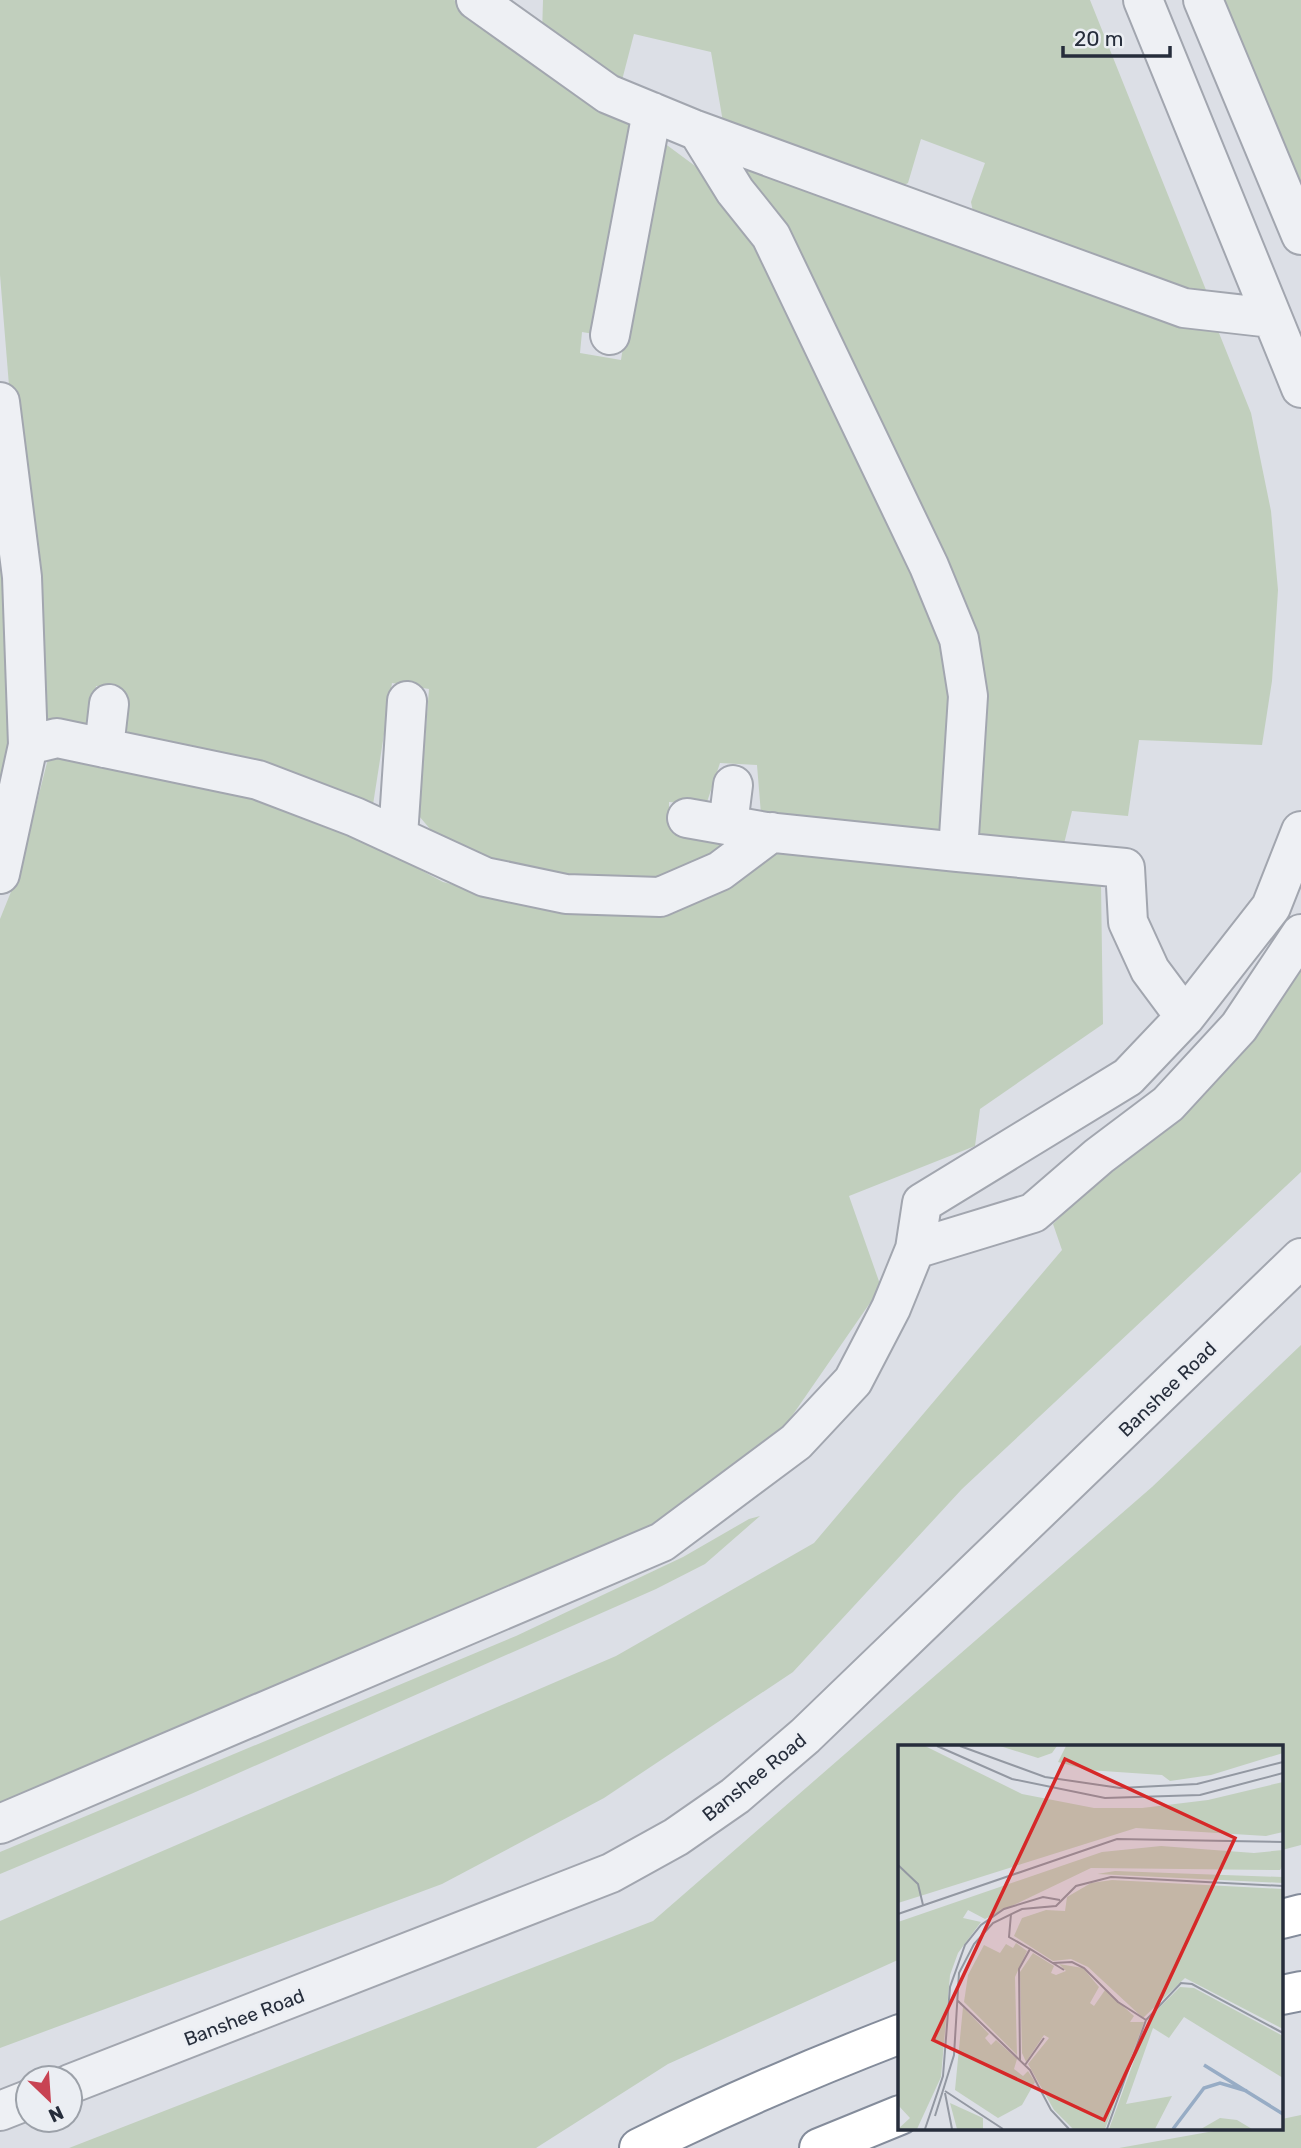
<svg xmlns="http://www.w3.org/2000/svg" width="1301" height="2148" viewBox="0 0 1301 2148" font-family="Rubik,sans-serif">
  <style>
    .green { fill: #c1cfbd }
    .lines { fill: none; stroke-linecap: round; stroke-linejoin: round }
    .minor-casing { stroke: #a2a6af; stroke-width: 42 }
    .highway-casing { stroke: #848c9b; stroke-width: 42 }
    .minor { stroke: #eef0f4; stroke-width: 38 }
    .highway { stroke: #fff; stroke-width: 38 }
    .labels { text-anchor: middle; stroke-width: 5; stroke-linejoin: round; paint-order: stroke }
    .street-label { font-size: 19px; fill: #262d3b; stroke: #ebeef3 }
    .inset-river { fill: none; stroke: #97acc5; stroke-width: 3.5 }
    .inset-road { fill: none; stroke: #9398a2; stroke-width: 2 }
    .view { fill: #d62828; fill-opacity: 0.15; stroke: #d62828; stroke-width: 3.5 }
    .inset-edge { fill: none; stroke: #262d3b; stroke-width: 3.5 }
  </style>
  <rect width="100%" height="100%" fill="#dcdfe6"/>
  <!-- green -->
  <path class="green" d="M0,0H454L640,126L600,335L582,332L580,353L621,360L656,137L710,177L761,249L933,595L955,678L949,823L930,836L761,814L757,765L720,763L706,805L669,802V824L736,841L663,882L574,887L442,843L419,816L429,689L392,683L372,811L113,737L125,691L96,686L91,727L37,729L0,275Z
    M543,0H1090L1208,295L1183,293L975,221L971,202L985,163L921,139L908,183L895,190L723,122L711,52L634,34L621,84L542,35Z
    M1213,0H1301V210Z
    M731,154L1217,328L1251,413L1271,511L1278,590L1272,681L1262,745L1139,740L1128,816L1072,811L1063,848L972,834L981,691Z
    M0,477L13,686L9,775L0,805Z
    M50,751L256,795L344,829L443,882L545,908L781,848L1101,884L1103,1024L980,1109L975,1146L849,1196L881,1287L774,1442L649,1526L582,1561L0,1808V919L19,872Z
    M1301,963V1172L962,1489L793,1672L604,1798L442,1884L0,2048V1921L616,1656L814,1543L1062,1250L1053,1224C1080,1198 1106,1171 1134,1145C1195,1090 1263,1037 1301,963Z
    M1301,1345V1845L1282,1850V1747H900V1959L668,2064L536,2148H69L653,1921L1152,1487Z
    M760,1516L705,1564L656,1589L191,1794L0,1874V1852L516,1636L683,1557L749,1519Z
    M1301,2115V2148H1119L1225,2129H1282V2119Z"/>
  <g class="lines">
    <defs>
      <path id="minor" d="M476,0L608,94L693,129L1184,308L1272,318
        M1143,0L1301,388
        M1203,0L1301,235
        M610,335L652,112
        M0,402L22,577L28,745L0,874
        M28,745L57,738L258,780L355,817L485,877L566,894L660,897L720,871L772,832
        M104,748L109,704
        M687,818L766,832L958,852L968,696L959,639L929,566L771,236L735,191L698,131
        M728,825L733,785
        M398,836L407,701
        M958,852L1125,868L1128,922L1150,970L1185,1017
        M915,1249L1033,1213L1099,1156L1168,1104L1239,1027L1301,934
        M0,1824L662,1542L796,1442L853,1381L891,1308L915,1249L922,1203L1128,1077L1185,1017L1271,907L1301,831
        M70,2084L611,1873L676,1837L735,1796L805,1736L1301,1258
        M0,2111L28,2100"/>
      <path id="highway" d="M1282,1919L1301,1914
        M1282,1995L1301,1991
        M639,2148C725,2105 812,2068 900,2034
        M819,2148L900,2115"/>
    </defs>
    <!-- minor casing -->
    <use href="#minor" class="minor-casing"/>
    <!-- highway casing -->
    <use href="#highway" class="highway-casing"/>
    <!-- minor -->
    <use href="#minor" class="minor"/>
    <!-- highway -->
    <use href="#highway" class="highway"/>
  </g>
  <g class="labels">
    <!-- street labels -->
    <g class="street-label">
      <text transform="translate(1167 1389) rotate(-44)" y="7">Banshee Road</text>
      <text transform="translate(754 1777) rotate(-39)" y="7">Banshee Road</text>
      <text transform="translate(244 2017) rotate(-21)" y="7">Banshee Road</text>
    </g>
  </g>
  <!-- overview -->
  <g transform="translate(898 1745)">
    <rect width="385" height="385" fill="#dcdfe6"/>
    <path d="M0,1H27L124,49L196,63H244L310,55L385,37V87L368,91L238,83L0,158ZM102,1H159L154,8L140,13ZM168,1H385V8L313,30L272,36L264,30L190,25L160,17ZM263,101L356,108L385,105V120L382,125L193,123L87,174L70,165L65,173L83,177L60,208L52,230L43,332L19,384H0L12,373L0,360V177L204,107ZM217,126L384,132L385,127V138L199,129ZM214,135L385,144V284L287,233L245,273L190,222L173,214L155,216L116,191L124,173L148,165L167,166L169,152L193,138ZM118,198L129,206L117,232L119,310L66,257L70,230L86,200L102,208L108,199L115,203ZM135,208L156,221L153,228L158,230L168,226L161,219L185,223L201,242L192,258L196,261L207,245L236,271L232,277H246L207,384H175L156,365L130,319L151,293L146,290L128,317L124,308L122,227ZM282,242L296,243L385,291V333L286,272L271,293L255,283L228,359L274,351L257,384H211L252,272ZM65,262L91,289L87,293L93,300L98,295L119,314L116,324L125,331L130,326L137,337L124,360L100,373L57,345ZM52,358L85,373V384H59ZM322,373L339,375L354,384H303Z" fill="#c1cfbd"/>
    <path class="inset-river" d="M306,320L385,369M275,384L306,343L322,338L349,346"/>
    <path class="inset-road" d="M39,1L114,34L207,53L302,50L385,28M62,1L147,32L222,43L299,39L385,17M0,120L20,139L25,160M0,169L219,94L385,97M113,169L111,192L132,204M155,218L174,217L186,223L220,257L248,275M59,255L132,325L153,365L171,384M122,315L121,224L132,204L166,225M127,320L146,293M47,346L105,384M47,348L54,384M37,371L56,310L61,228L76,199L95,178L124,164L158,161L178,141L213,132L385,141M27,384L45,331L52,242L67,200L83,180L106,164L145,152L162,155M209,384L248,275L283,238L294,239L385,288"/>
    <path class="view" d="M167,14L337,93L206,375L35,295Z"/>
    <rect width="385" height="385" class="inset-edge"/>
  </g>
  <!-- north arrow -->
  <g transform="translate(49 2099) rotate(155)"><circle r="33" fill="#ebeef3" stroke="#9ca1a9" stroke-width="2"/>
  <path d="M0-5L12 26L0 18L-12 26Z" fill="#c84353"/>
  <text y="-10" font-size="19" font-weight="bold" text-anchor="middle" fill="#262d3b">N</text>
  </g>
  <!-- scale -->
  <path d="M1063 46v10h107v-10" fill="none" stroke="#262d3b" stroke-width="3.5"/>
  <text x="1074" y="46" font-size="21" fill="#262d3b" stroke="#ebeef3" stroke-width="5" paint-order="stroke">20 m</text>
</svg>
